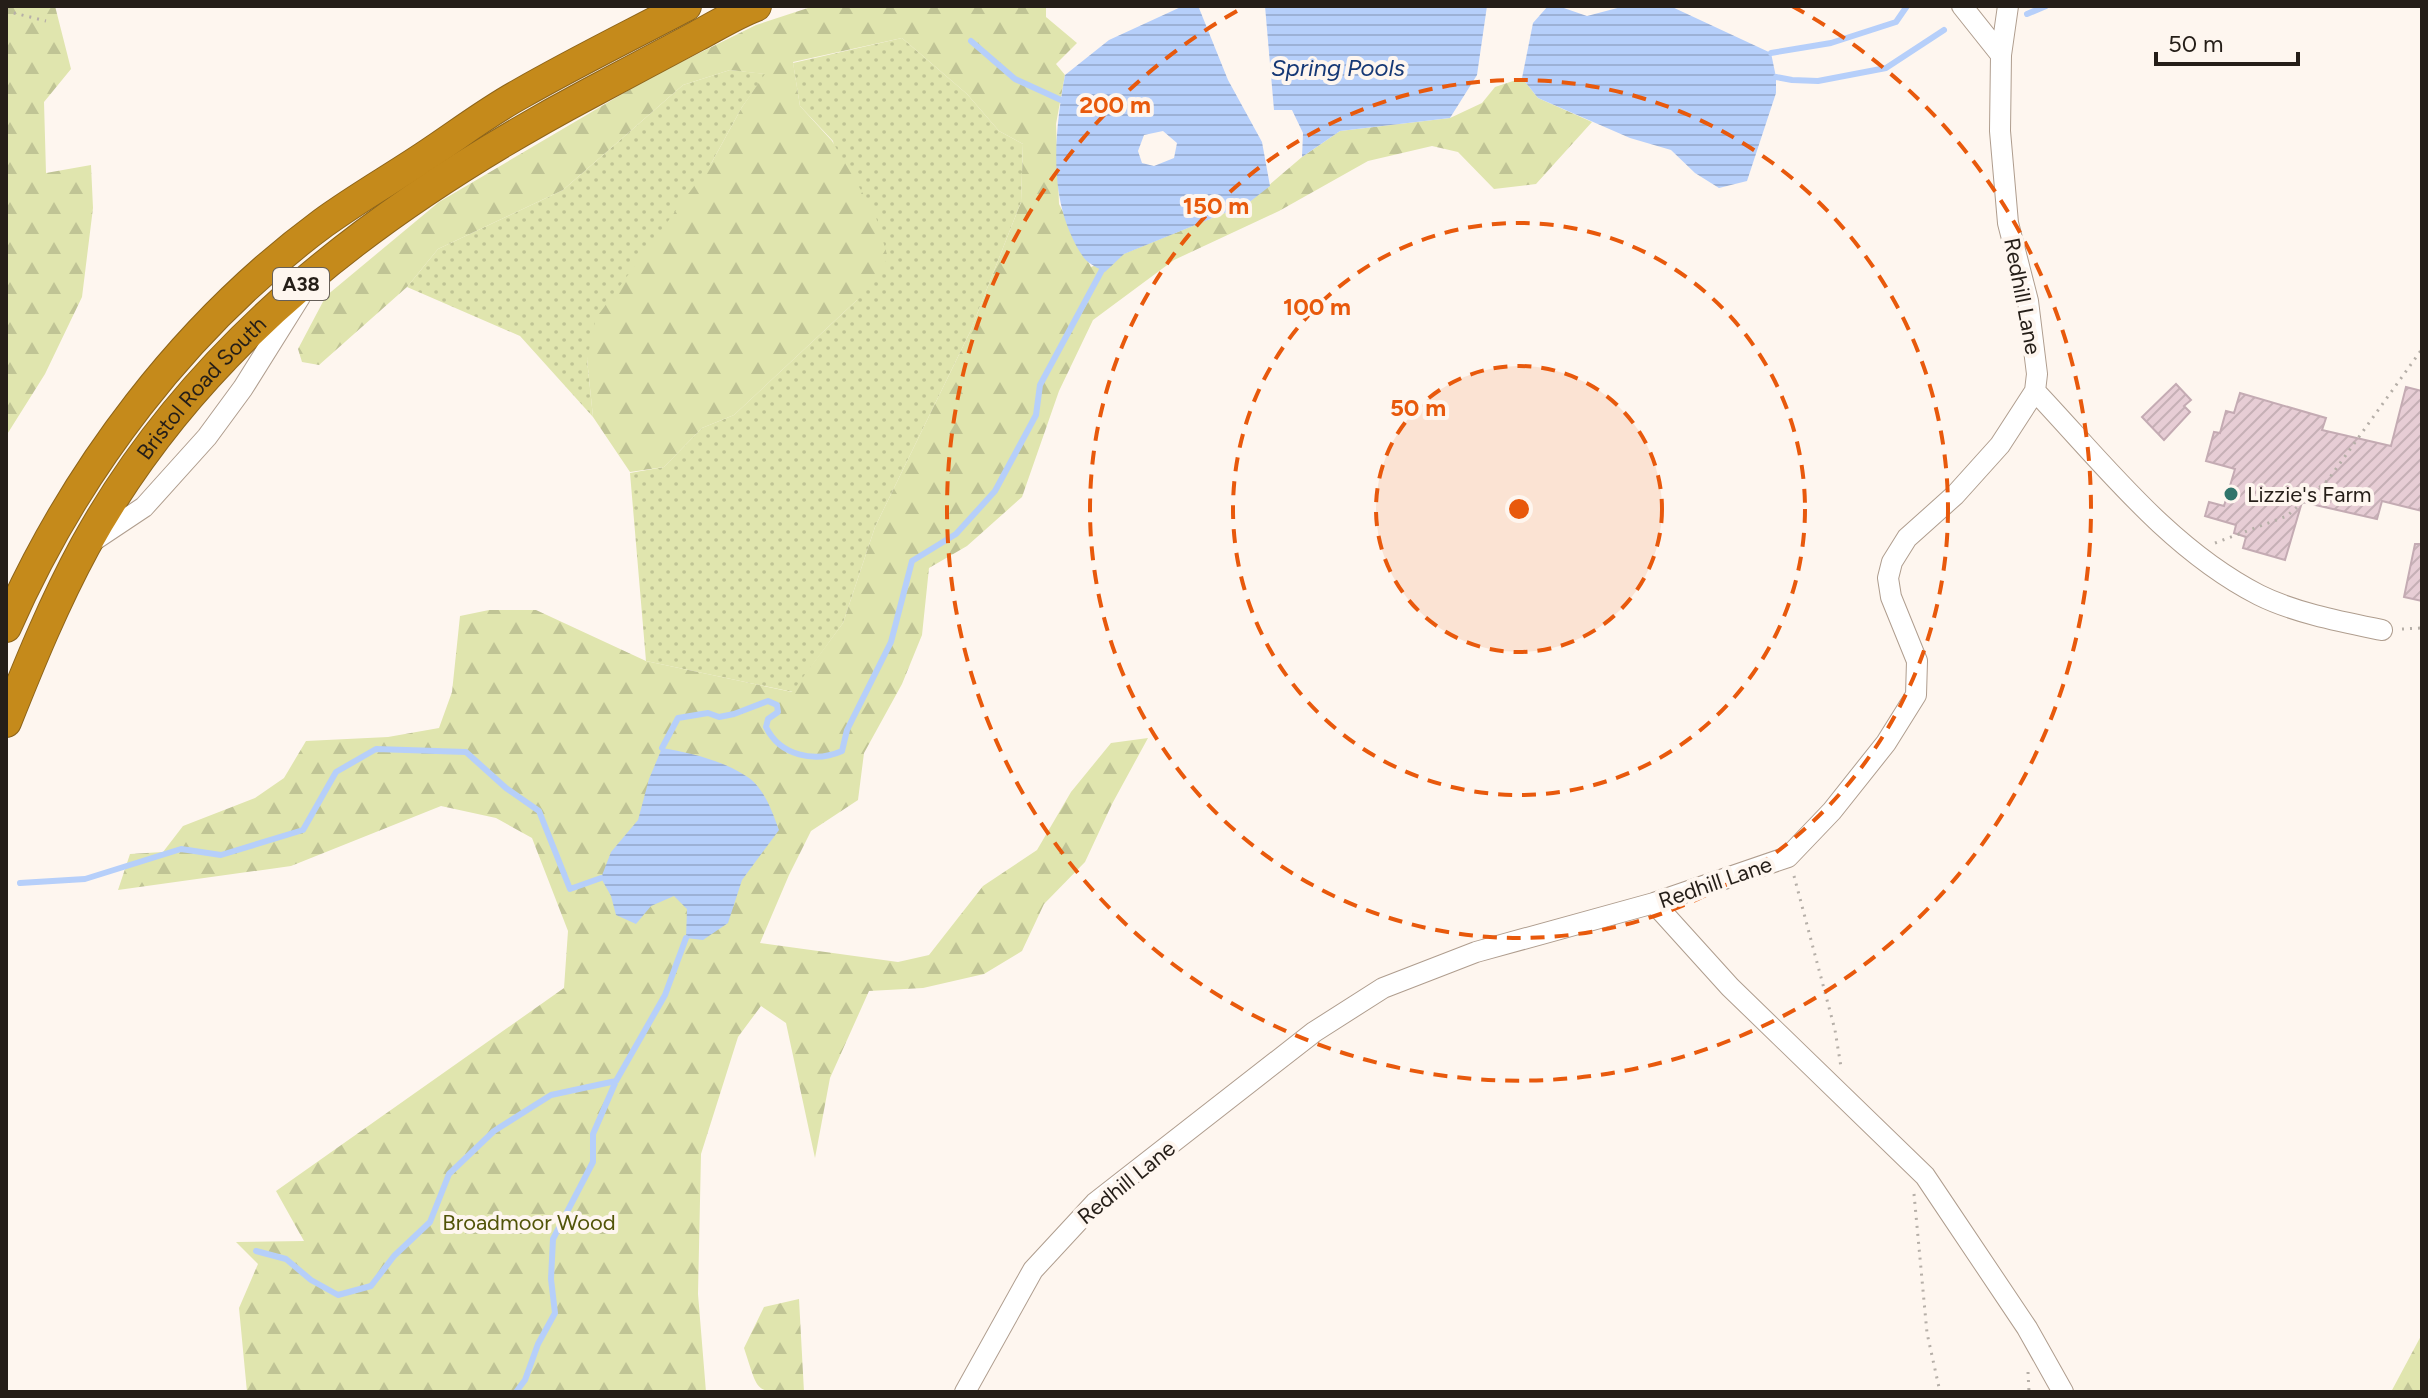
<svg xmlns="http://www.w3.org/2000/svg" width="2428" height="1398" viewBox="0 0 2428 1398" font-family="Figtree,sans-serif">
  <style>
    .grass { fill: url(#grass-dots) }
    .forest { fill: url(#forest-firs) }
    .water { fill: url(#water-rules); fill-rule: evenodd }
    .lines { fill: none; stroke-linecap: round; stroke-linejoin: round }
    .stream { stroke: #b6cffa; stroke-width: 6 }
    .building { fill: url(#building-hatch); stroke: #c4abb3; stroke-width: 2 }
    .minor-casing { stroke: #af9d8e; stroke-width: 22 }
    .highway-casing { stroke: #8d641a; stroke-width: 32 }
    .path { stroke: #b6afa8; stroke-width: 3; stroke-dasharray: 2 6; stroke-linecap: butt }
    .minor { stroke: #fff; stroke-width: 20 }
    .highway { stroke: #c58a1b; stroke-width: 30 }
    .ring { fill: none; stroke: #e8590c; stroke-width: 4; stroke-dasharray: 14 10 }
    .poi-dot { fill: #30756b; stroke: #fef6ef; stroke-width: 3 }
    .labels { text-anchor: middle; stroke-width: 8; stroke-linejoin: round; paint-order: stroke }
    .shield { fill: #fef6ef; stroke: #665f58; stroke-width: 2 }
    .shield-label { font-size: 20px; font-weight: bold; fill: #251e18 }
    .street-label { font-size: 22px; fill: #251e18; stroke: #fef6ef }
    .poi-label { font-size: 22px; fill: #251e18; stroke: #fef6ef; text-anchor: start }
    .park-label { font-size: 22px; fill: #515408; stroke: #fef6ef }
    .water-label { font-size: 24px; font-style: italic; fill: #153875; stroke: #fef6ef }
    .centre { fill: #e8590c; stroke: #fef6ef; stroke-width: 4 }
    .ring-label { font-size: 24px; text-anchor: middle; font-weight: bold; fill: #e8590c; stroke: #fef6ef; stroke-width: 8; stroke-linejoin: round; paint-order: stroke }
  </style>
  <defs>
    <pattern id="grass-dots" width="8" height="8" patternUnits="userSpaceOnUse" patternTransform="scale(2)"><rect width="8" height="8" fill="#e0e5ae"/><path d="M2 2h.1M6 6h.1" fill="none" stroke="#c0c495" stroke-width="1.8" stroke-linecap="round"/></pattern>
    <pattern id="forest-firs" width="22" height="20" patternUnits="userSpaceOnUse" patternTransform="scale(2)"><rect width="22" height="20" fill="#e0e5ae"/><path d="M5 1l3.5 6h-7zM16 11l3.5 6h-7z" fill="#c0c495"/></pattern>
    <pattern id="water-rules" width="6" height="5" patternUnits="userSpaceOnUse" patternTransform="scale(2)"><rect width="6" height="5" fill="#b6cffa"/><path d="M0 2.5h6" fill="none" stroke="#9cb1d6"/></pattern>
    <pattern id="building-hatch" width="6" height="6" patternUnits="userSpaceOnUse" patternTransform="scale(2)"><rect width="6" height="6" fill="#e7cdd5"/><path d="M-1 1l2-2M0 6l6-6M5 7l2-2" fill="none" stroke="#c6b0b6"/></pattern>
  </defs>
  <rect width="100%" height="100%" fill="#fef6ef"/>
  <!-- grass -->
  <path class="grass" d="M902,38L967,94L999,131L1023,144L1021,202L970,332L875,527L843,623L793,692L646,661L630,473L664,467L702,428L734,415L857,300L833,141L800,106L793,63Z
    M730,70L766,74L742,107L712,162L587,359L593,417L520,336L407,287L438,249L563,190L683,85Z"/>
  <!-- forest -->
  <path class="forest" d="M6,6H55L71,69L44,102L46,173L91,165L93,208L82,297L45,374L6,436Z
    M814,6H1046V17L1077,43L1056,64L1065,75L1056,124L1059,204L1091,267L1247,204L1302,157L1340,131L1450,118L1482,103L1495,87L1522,78L1538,98L1592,122L1536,184L1494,189L1458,152L1432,146L1368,161L1279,211L1174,260L1093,320L1059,391L1022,497L967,546L929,568L922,635L902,684L864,753L858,800L811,831L789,875L760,943L898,962L929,955L983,886L1037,850L1071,792L1111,743L1148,738L1112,804L1085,862L1044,904L1022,951L984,974L923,988L869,991L830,1078L815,1158L786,1023L761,1006L738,1037L701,1154L698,1294L706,1392H247L239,1308L258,1264L236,1242L304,1241L276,1191L564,988L568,931L532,838L496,818L441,806L291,866L118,890L130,854L163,852L183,826L255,798L284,778L306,741L388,737L439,728L452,692L460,616L489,610H536L646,661L792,692L843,623L875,527L970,332L1021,202L1023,144L999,131L967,94L902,38L793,62L800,106L832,141L875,214L888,258L857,300L734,415L702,428L664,467L630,472L593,417L587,359L596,318L712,162L742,107L765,74L730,70L683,85L563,190L438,249L407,287L319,365L302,362L298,349L326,296L439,202L651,77L756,25Z
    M799,1299L804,1392C753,1392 760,1396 744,1348L764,1307Z
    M2422,1334V1392H2391Z"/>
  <!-- water -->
  <path class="water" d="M1183,6L1199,8L1228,80L1262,142L1270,186L1247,204L1124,254L1105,272C1098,268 1089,264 1084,258C1047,204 1054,136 1065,75L1109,40ZM1163,131L1177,143L1174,158L1154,166L1142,163L1138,151L1144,135Z
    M1265,6H1487L1477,75L1450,118L1340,131L1302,157L1303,133L1292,110H1274Z
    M1548,6H1558L1587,16L1625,6H1670L1771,53L1776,77V93L1747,181L1719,188L1695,173L1671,150L1630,138L1538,98L1522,78L1533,23Z
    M662,748C690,753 722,760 746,776C764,787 772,811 779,830L742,880L728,923L703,940L686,938L687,909L674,896L651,906L636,924L616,915L611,896L601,878L611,852L638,820L649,779Z"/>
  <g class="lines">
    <!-- stream -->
    <path class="stream" d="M2027,14L2046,6
      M971,41L1015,79L1061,100
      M1771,53L1831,43L1896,22L1907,6
      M1776,77L1792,80L1818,81L1886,68L1944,30
      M662,748L678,718L708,713L719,717L734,714L768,701L777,705L778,712L768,719L766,727C780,756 815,763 842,751L847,730L891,642L912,561L956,534L995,491L1036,415L1040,385L1102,270
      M20,883L85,879L181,849L221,855L303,830L336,772L376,749L466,752L506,788L539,811L570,889L601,878
      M256,1251L286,1259L311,1280L338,1295L371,1286L394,1256L430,1222L449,1174L494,1131L551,1095L616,1081
      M516,1392L525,1380L538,1344L555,1313L551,1279L553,1239L593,1162V1134L616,1081L665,995L686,938"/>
  </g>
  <!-- building -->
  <path class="building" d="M2176,384L2191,400L2184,406L2190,412L2164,440L2142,417Z
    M2406,387L2422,391V511L2382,501L2377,519L2302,502L2285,560L2243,548L2246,537L2234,533L2236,525L2205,516L2209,502L2224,506L2235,469L2206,461L2214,432L2220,433L2226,411L2234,413L2240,393L2326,418L2322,430L2391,446Z
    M2415,544H2422V601L2404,597Z"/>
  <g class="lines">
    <defs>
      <path id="minor" d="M1962,6L2001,55
        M2035,391C2103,463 2169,549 2259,595C2295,613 2343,622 2382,630
        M93,541L144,507L207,437L243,388L300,297
        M1654,903L1730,987L1925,1176L2027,1328L2063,1392
        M965,1392L1033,1270L1095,1203L1314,1032L1383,988L1476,952L1654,903L1788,857L1832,811L1886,743L1916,695L1917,661L1891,597L1888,578L1892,562L1907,538L1955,495L2000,445L2035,391L2037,374L2028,301L2008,223L2000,131L2001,55L2008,6"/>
      <g id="highway">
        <path d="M6,627C75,470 185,325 323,223C356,199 391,179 424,157C456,136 487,112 520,94C574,63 631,35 686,6"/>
        <path id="s1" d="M6,722C30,662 54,603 85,546C198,340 387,201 590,93C626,74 661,55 697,36C716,26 735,14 756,6"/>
      </g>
    </defs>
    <!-- minor casing -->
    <use href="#minor" class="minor-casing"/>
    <!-- highway casing -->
    <use href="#highway" class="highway-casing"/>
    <!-- path -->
    <path class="path" d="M6,11L46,21
      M2215,543L2287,516L2328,480L2422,349
      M2402,629L2422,628
      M1794,876L1835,1030L1841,1067
      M1914,1194L1927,1333L1940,1392
      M2028,1372L2029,1392"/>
    <!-- minor -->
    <use href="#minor" class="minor"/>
    <!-- highway -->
    <use href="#highway" class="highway"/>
  </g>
  <!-- distance rings -->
  <circle cx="1519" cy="509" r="143" fill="#e8590c" fill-opacity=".12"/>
  <g class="ring">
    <circle cx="1519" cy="509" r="143"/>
    <circle cx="1519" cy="509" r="286"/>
    <circle cx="1519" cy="509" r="429"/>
    <path d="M1792 6A572 572 0 1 1 1246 6"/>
  </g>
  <!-- markers -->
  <circle class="poi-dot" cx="2231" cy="494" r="8"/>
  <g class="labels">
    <!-- shield labels -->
    <rect class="shield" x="273" y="268" width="56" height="32" rx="6"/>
    <g class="shield-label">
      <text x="301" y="291">A38</text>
    </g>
    <!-- street labels -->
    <g class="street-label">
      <text transform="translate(2023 296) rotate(79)" y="8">Redhill Lane</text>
      <text dy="8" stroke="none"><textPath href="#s1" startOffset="390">Bristol Road South</textPath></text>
      <text transform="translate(1715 882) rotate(-19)" y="8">Redhill Lane</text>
      <text transform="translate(1126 1182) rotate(-39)" y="8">Redhill Lane</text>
    </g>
    <!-- poi labels -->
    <g class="poi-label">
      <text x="2247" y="502">Lizzie's Farm</text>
    </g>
    <!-- park labels -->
    <g class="park-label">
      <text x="529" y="1230">Broadmoor Wood</text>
    </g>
    <!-- water labels -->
    <g class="water-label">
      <text x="1338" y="76">Spring Pools</text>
    </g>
  </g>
  <circle cx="1519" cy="509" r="12" class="centre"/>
  <g class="ring-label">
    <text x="1115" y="113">200 m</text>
    <text x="1216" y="214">150 m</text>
    <text x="1317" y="315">100 m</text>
    <text x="1418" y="416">50 m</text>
  </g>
  <!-- border -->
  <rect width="2428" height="1398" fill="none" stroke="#251e18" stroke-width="16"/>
  <!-- scale -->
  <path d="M2156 52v12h142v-12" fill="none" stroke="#251e18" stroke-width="4"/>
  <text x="2168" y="52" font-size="24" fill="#251e18" stroke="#fef6ef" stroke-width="6" paint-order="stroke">50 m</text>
</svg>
